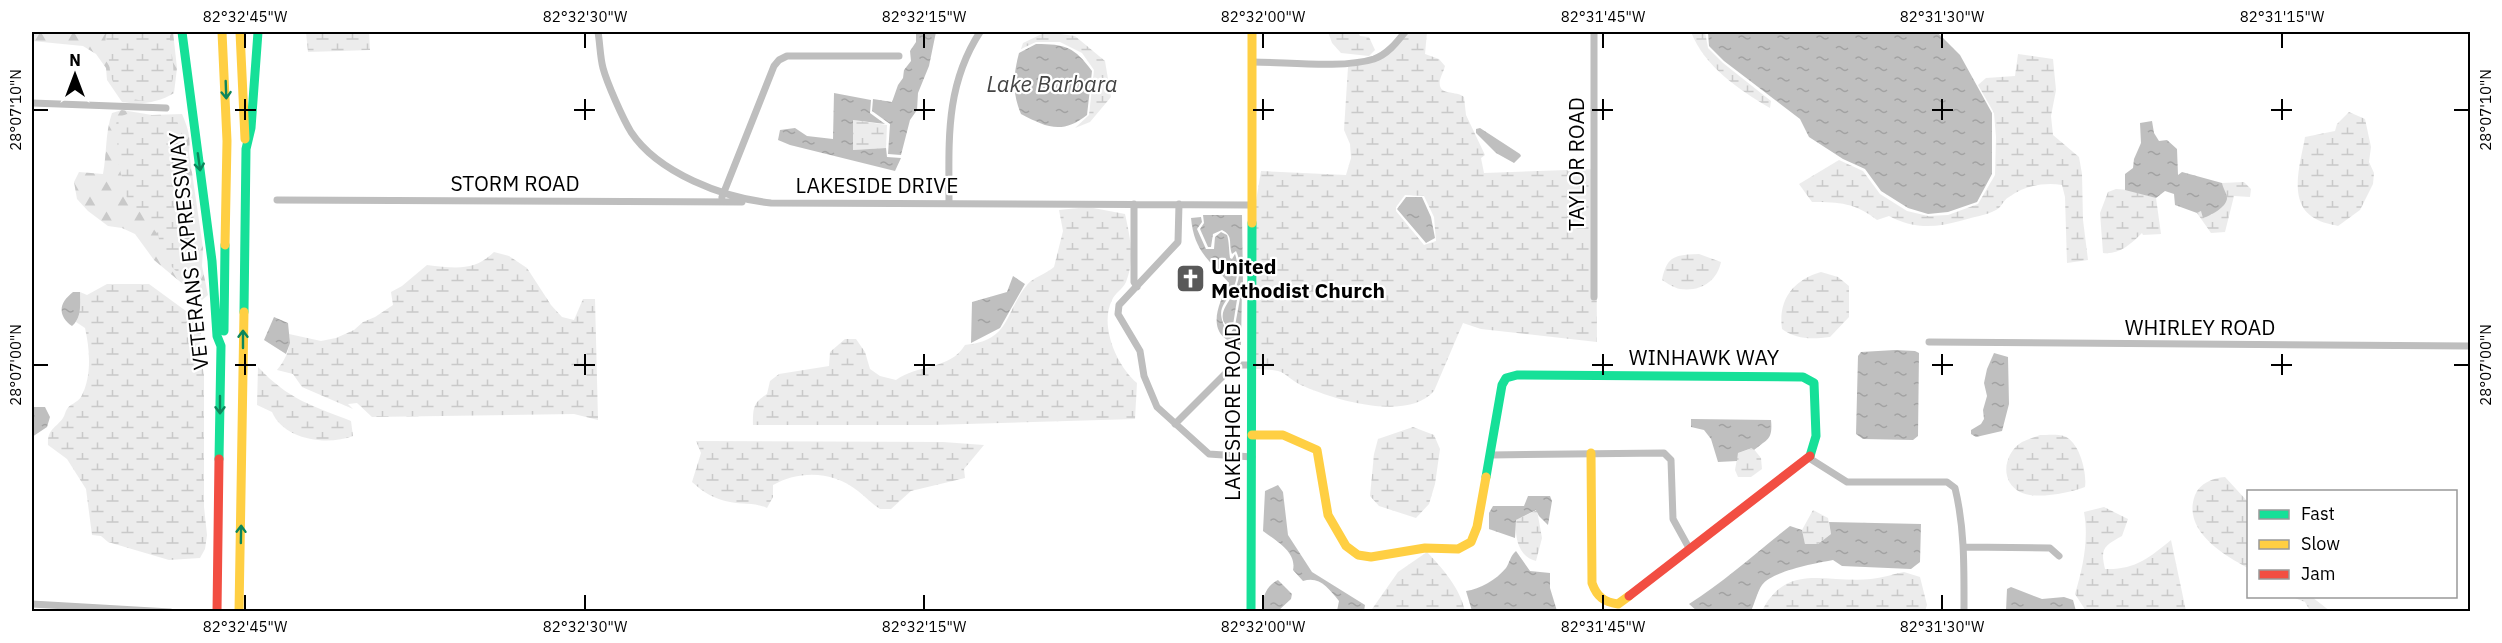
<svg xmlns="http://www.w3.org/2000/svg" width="2502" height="643" viewBox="0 0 2502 643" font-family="'IBM Plex Sans',sans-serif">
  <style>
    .forest { fill: url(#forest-firs) }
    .wetland { fill: url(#wetland-marsh); fill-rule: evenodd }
    .water { fill: url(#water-ripples) }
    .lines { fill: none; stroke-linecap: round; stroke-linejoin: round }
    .street { stroke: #bebebe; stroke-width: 7 }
    .fast { stroke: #16e098; stroke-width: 9 }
    .slow { stroke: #ffcf43; stroke-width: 9 }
    .jam { stroke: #f24e42; stroke-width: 9 }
    .oneway { stroke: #0d865b }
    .ticks { fill: none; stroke: #000; stroke-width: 2 }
    .labels { text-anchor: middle; stroke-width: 4.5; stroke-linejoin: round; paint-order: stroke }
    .street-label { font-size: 21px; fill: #000; stroke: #fff }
    .poi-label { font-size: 21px; font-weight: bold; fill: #000; stroke: #fff; text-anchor: start }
    .water-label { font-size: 22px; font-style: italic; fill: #444; stroke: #fff }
    .neatline { fill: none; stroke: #000; stroke-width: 2 }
    .ticks-label { font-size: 15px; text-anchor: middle; fill: #000 }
  </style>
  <defs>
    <pattern id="forest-firs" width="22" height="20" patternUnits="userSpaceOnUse" patternTransform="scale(1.5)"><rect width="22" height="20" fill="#ececec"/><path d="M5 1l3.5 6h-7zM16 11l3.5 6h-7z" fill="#c9c9c9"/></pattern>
    <pattern id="wetland-marsh" width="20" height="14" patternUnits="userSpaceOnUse" patternTransform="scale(1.5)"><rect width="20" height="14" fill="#ececec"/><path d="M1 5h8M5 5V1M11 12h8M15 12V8" fill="none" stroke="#c9c9c9"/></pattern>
    <pattern id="water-ripples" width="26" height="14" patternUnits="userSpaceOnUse" patternTransform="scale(1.5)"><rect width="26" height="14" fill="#bfbfbf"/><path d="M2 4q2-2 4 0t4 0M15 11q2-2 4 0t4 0" fill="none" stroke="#a2a2a2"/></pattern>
  </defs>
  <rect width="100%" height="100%" fill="#fff"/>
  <!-- forest -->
  <path class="forest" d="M32,32H173L177,68L174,93C158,103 140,105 122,102L107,80L106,68L96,54L83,46L32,41Z
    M122,110L152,115L182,114C188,128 191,138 189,152L203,248L202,266L208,295L202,300L154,260L135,234L122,228L108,226L88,211L77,199L74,182L79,172L103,174C107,153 105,133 112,113Z"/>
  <!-- wetland -->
  <path class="wetland" d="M107,32H170C169,47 175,62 173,78C168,108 125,107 113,82C109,74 110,63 108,54C106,46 104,40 107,32Z
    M306,32H369L370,50L308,52Z
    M1046,32L1075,36L1105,61L1111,97L1090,122L1075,128L1089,115L1094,70L1082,53L1060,42H1036L1021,49L1023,43Z
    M1328,32H1358L1360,36L1369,37L1375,50L1369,56L1341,53L1332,43Z
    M1409,32H1427L1425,54L1439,59L1445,66C1444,71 1441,75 1440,80C1437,97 1456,90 1464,97L1466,115L1485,155L1481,158L1484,173L1596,169L1597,342L1481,329L1463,323L1434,391C1407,422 1334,400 1301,385C1293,382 1286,373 1278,371C1270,369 1262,370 1254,369L1255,207L1261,171L1346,175L1351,158L1350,144L1344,130L1348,67C1380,61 1389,56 1409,32ZM1405,195L1424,196L1434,217L1436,241L1424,245L1396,211V207Z
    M1691,32H1705L1708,48L1723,63L1771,101L1770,108C1738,89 1705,67 1691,32Z
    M2018,54L2053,59L2056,90L2051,116L2053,135L2079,157L2082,174L2083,220L2088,260L2067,263L2065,197L2062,185C2044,182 2024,186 2009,197C2003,200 2002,207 1996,210C1985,216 1972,217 1960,221C1935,228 1913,229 1889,216L1877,220C1855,203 1840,202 1812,202L1799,184L1839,160L1863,171L1880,194L1907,211L1928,216L1948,215L1978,204L1995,175L1996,137L1994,113L1978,85L1986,78L2015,76Z
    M2349,112L2365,119L2371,147L2369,162L2374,173L2373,184L2360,210L2338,226C2331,224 2322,223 2316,219C2286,204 2301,162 2305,137L2335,131L2337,124Z
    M127,114L149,118L175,116L185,141L186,170L198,242L201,284L192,287L169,264L162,252L158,235L143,214L128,202L119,166L116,126L117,118Z
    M853,120L887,125L886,148L853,150Z
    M2244,182L2251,189L2250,197L2234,196L2225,232L2211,233L2197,213L2201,211L2211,215L2223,206L2222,183Z
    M2116,189L2129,190L2156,198L2161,234L2143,235L2142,233C2131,244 2119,255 2103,253L2100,213L2108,192Z
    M1088,207L1125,214C1130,236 1135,260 1126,282C1123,289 1115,293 1112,300C1099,326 1117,366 1137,383L1135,419L932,425H753C753,408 753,403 767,394L770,381L779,374L829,366L830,352L845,339H856L865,352L870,369L880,376L896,380C918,364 950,370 965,345C1011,340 1004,313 1027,285C1032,278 1046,274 1054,267L1063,231L1059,210Z
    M494,252L509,256L527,268L551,305L562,317L574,320L583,299H595L598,420L574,414L372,417L357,403L348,404L353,409L302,387L293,374L277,370C286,359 291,348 289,334L321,341L336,338L354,330L363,322L375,317L393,305L391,292L402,286L427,265C454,268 474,272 494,252Z
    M1699,254L1721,262C1717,281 1701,292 1680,289C1674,288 1667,283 1662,280C1667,255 1676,255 1699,254Z
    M1821,272L1838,277L1849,286V317L1830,337C1812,339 1797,340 1782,329C1778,300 1793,280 1821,272Z
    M107,284H149L190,314L201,333L199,352L204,374V507L207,535L205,549L200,558L169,560L108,542L101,536L92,535L86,489L67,459L48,445C47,429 56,428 63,418C65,415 65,412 67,409C70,404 77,403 81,397C92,377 90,350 85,328L76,322L79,315L80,292L87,295Z
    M258,367C289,400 311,405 351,421L353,436C327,446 284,440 272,412L257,405Z
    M1413,427L1434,435L1440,449L1435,484L1429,504L1416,518L1379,506L1370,496L1374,454L1378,439Z
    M2040,435C2047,435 2058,434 2064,436C2080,442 2087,473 2085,487C2070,493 2034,500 2020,492C1999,481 2004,453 2022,442C2028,439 2035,437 2040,435Z
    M696,441L943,442L984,445L964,469L965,478L911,491L891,509H880C872,504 866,497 858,491C833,471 800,470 773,485V497L767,508C754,502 743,505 730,502C714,499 703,492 692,482L701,453Z
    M1753,448L1761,458L1762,469L1751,477H1738L1735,470L1738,453Z
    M2225,477L2248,502V568C2222,554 2182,530 2195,495C2200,483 2213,478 2225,477Z
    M2104,507L2128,519L2122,536C2104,546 2100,548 2105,569C2135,570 2149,558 2171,540L2186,611H2086L2075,594C2083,568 2089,539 2084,512Z
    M1537,510L1542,538L1536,561C1517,556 1515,536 1516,520Z
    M1813,510L1828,518L1831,534L1818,544H1805L1802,530Z
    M1427,552C1443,569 1460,588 1465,611L1370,612L1398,572Z
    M1904,572L1920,577L1927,605L1925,611H1762C1787,561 1828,584 1871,579C1882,578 1893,574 1904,572Z
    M2292,597H2312L2330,611H2310L2305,602Z"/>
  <!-- water -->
  <path class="water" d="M916,32H936L929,66L918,93L917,110L910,120L901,155L888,154L890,124L872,111L873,99L892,102L898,85L903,78L904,70L911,61L910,51L916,42Z
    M1708,32H1937L1960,55L1992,113V174L1977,202L1948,212L1928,214L1908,208L1881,191L1865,169L1843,159L1809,137L1800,119L1724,61L1709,46Z
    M1036,44C1066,44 1074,47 1092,71L1087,115C1062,135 1046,127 1021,114C1012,92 1013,76 1019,53Z
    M834,93L871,100L870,113L885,124L853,120V150L886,148L887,157L901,158L895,171L790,145L778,140L780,130L795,128L807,136L833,139Z
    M2152,121L2154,133L2159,141L2167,140L2177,149L2178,175L2182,172L2222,183C2223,188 2227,194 2227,198C2227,207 2210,216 2203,218L2201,211L2197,213L2175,205L2174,194L2165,191L2156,198L2125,190V174L2133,168L2134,159L2141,143L2140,123Z
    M1480,128L1520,154L1521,156L1514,163L1496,153L1476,133V129Z
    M1406,197H1422L1431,217L1435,238L1426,243L1397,209Z
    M1203,215H1242L1243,285L1239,287L1233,325L1230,329C1213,315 1230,303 1235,290C1240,278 1242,263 1236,251L1232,254C1228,243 1234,236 1222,230L1213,234L1211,247H1208L1200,229L1204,223Z
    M1201,217L1202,222L1197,229L1206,249H1214L1215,237L1221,232L1227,235C1229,240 1229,251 1230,258L1232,259L1235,254C1239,265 1238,280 1232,291C1223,307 1216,309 1226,330L1231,332L1235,326L1242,287L1241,345C1204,337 1217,306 1229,283C1209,260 1194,251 1191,218Z
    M1013,276L1025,284L1000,328L971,343L972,302L1007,292Z
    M73,292H80C80,304 82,318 72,326C57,315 59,303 73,292Z
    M274,317L288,323L290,343L286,354L264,340Z
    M1895,350L1915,351L1919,353L1918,436L1913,440L1863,439L1856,434L1858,356L1861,352Z
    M1994,353L2008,357L2009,404L2002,431L1976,437L1971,434V430L1981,424L1984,419L1983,410L1987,396L1984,383L1987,369Z
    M34,407H45L50,417L47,427L32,437V410Z
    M1691,419L1771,420C1773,440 1767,439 1754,450L1752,448L1738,453L1737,461L1718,462L1711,439L1704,430L1691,427Z
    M1278,485L1283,492L1288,535L1312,572L1365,605L1364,611H1337L1339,601C1328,588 1320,576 1303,581L1293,570C1297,552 1276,541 1263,531L1265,491Z
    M1528,496H1550L1552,501L1548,525L1539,516L1536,510L1516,520L1515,538L1489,529V513L1493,506H1524Z
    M1829,522L1921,524L1920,562L1911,569L1842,566L1833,560C1817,563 1772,571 1762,585C1757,592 1755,603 1751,611H1697L1689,604C1724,582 1757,552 1790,526L1802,530L1805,544H1818L1831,534Z
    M1516,551L1530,571L1550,573V588L1557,611H1472L1466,591C1480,589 1496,580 1506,568C1510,562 1510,556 1516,551Z
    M1278,580L1292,594L1291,599L1278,611H1263C1262,598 1265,587 1278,580Z
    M2011,587L2042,599L2064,597L2073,600L2076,611H2006L2007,589Z"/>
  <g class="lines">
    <!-- street -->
    <path class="street" d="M598,32C600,43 600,57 603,68C607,83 623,119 631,132C658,173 724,198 771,203L1250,205
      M1594,32V297
      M1253,62C1286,62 1343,69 1374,59C1388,54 1397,42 1405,32
      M32,103L166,108
      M722,197L774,66L779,60L787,56H899
      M277,200L742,202
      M949,202C949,140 945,86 980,32
      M1134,204V282L1137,287
      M1179,204L1178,242L1119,305L1118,314L1140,351L1144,376L1157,407L1209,454L1252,457
      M1929,342L2470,346
      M1175,424L1231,368L1235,365H1251
      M1491,455L1664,453L1671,460L1673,519L1689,548
      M1809,458L1847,482H1947L1955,488C1965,529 1964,570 1964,612
      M1964,547L2050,548L2059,556
      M32,604L170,612"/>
    <!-- fast -->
    <path class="fast" d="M182,32L212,261L217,336L221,346L219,459
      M244,312L246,149L251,128L258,32
      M224,331L225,245
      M1486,477L1502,385L1506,378L1517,375L1803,377L1814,383L1816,436L1810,456
      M1251,612L1252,223"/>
    <!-- slow -->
    <path class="slow" d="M222,32L227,141L225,245
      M240,32L245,139
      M1252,223V32
      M1252,435H1283L1317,450L1328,515L1346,546L1358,555L1371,557L1425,548L1458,549L1471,542L1477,527L1486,477
      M1591,453L1592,583C1597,597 1604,602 1618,604L1629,596
      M239,612L244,312"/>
    <!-- jam -->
    <path class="jam" d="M1629,596L1810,456
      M217,612L219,459"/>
  </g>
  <!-- one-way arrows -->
  <defs><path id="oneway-shaft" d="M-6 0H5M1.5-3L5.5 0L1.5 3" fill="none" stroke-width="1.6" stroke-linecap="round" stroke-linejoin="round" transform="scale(1.5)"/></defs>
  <g class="oneway">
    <use href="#oneway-shaft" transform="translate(226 90) rotate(88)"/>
    <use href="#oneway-shaft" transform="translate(199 162) rotate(82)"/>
    <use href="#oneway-shaft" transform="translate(243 339) rotate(-90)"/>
    <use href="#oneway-shaft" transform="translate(220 405) rotate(90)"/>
    <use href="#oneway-shaft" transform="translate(241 534) rotate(-89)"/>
  </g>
  <!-- ticks -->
  <path class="ticks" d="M245,33V48M585,33V48M924,33V48M1263,33V48M1603,33V48M1942,33V48M2282,33V48M245,99V120M585,99V120M924,99V120M1263,99V120M1603,99V120M1942,99V120M2282,99V120M33,110H48M235,110H256M574,110H595M914,110H935M1253,110H1274M1592,110H1613M1932,110H1953M2271,110H2292M2454,110H2469M245,354V375M585,354V375M924,354V375M1263,354V375M1603,354V375M1942,354V375M2282,354V375M33,365H48M235,365H256M574,365H595M914,365H935M1253,365H1274M1592,365H1613M1932,365H1953M2271,365H2292M2454,365H2469M245,595V610M585,595V610M924,595V610M1263,595V610M1603,595V610M1942,595V610"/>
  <!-- icons -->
  <defs>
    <symbol id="church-square" viewBox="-11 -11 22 22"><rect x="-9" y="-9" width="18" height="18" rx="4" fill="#595959" stroke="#fff"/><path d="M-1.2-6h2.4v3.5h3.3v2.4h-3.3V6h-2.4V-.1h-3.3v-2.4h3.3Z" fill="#fff"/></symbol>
  </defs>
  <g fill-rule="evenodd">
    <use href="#church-square" x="1174" y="262" width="33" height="33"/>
  </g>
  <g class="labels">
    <!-- street labels -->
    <g class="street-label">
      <text transform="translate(1577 164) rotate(-90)" y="7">TAYLOR ROAD</text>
      <text x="515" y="191">STORM ROAD</text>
      <text x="877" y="193">LAKESIDE DRIVE</text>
      <text transform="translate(189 251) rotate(-96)" y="7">VETERANS EXPRESSWAY</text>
      <text x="2200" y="335">WHIRLEY ROAD</text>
      <text x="1704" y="365">WINHAWK WAY</text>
      <text transform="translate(1233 412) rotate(-90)" y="7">LAKESHORE ROAD</text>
    </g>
    <!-- poi labels -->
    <g class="poi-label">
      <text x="1211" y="274">United<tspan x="1211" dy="24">Methodist Church</tspan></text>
    </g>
    <!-- water labels -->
    <g class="water-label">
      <text x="1052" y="92">Lake Barbara</text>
    </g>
  </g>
  <!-- border -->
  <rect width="2502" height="643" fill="none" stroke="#ffffff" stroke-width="66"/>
  <!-- legend -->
  <rect x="2247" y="490" width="210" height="108" fill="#ffffff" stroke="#999999" stroke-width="1.5"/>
  <rect x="2259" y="510" width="30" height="9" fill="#16e098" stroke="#999999" stroke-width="1.5"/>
  <text x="2301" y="520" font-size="18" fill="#000000">Fast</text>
  <rect x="2259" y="540" width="30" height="9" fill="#ffcf43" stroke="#999999" stroke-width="1.5"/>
  <text x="2301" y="550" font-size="18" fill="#000000">Slow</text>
  <rect x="2259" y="570" width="30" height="9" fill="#f24e42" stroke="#999999" stroke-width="1.5"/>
  <text x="2301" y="580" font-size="18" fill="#000000">Jam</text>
  <!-- north arrow -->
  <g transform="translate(75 75)" stroke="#ffffff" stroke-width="4.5" paint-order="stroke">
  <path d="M0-4.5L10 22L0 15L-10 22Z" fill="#000000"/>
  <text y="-9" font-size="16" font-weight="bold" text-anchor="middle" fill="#000000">N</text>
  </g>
  <rect x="33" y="33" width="2436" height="577" class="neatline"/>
  <g class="ticks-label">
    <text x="245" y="22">82°32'45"W</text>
    <text x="585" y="22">82°32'30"W</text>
    <text x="924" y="22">82°32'15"W</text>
    <text x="1263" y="22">82°32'00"W</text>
    <text x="1603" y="22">82°31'45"W</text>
    <text x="1942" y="22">82°31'30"W</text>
    <text x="2282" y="22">82°31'15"W</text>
    <text transform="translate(16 110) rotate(-90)" y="5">28°07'10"N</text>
    <text transform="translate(2486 110) rotate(-90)" y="5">28°07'10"N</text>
    <text transform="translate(16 365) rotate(-90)" y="5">28°07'00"N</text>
    <text transform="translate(2486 365) rotate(-90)" y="5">28°07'00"N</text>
    <text x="245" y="632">82°32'45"W</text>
    <text x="585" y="632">82°32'30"W</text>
    <text x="924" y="632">82°32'15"W</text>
    <text x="1263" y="632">82°32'00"W</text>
    <text x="1603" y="632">82°31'45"W</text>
    <text x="1942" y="632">82°31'30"W</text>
  </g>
</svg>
